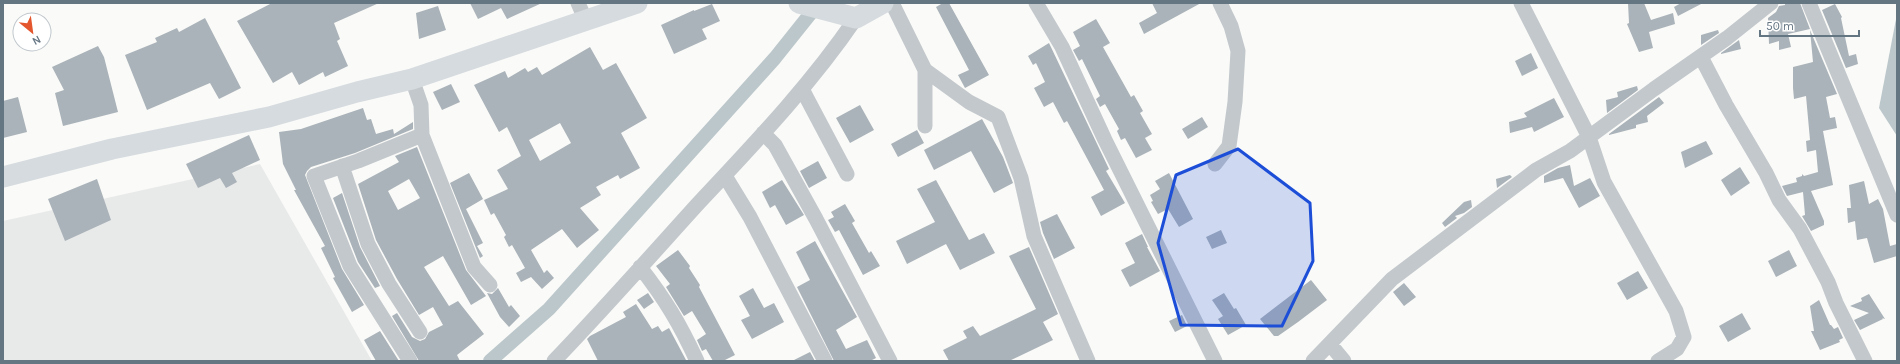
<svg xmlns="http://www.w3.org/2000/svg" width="1900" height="364" viewBox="0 0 1900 364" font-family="Karla,sans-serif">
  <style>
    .built { fill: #e8e9e9 }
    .water { fill: #bbc7cb }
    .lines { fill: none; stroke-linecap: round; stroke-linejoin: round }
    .canal { stroke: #bbc7cb; stroke-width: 14 }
    .building { fill: #aab3b9; fill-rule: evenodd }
    .minor { stroke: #c3c8cc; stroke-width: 15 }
    .secondary { stroke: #d6dbdf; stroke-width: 21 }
    .marked { fill: #1d4ed8; fill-opacity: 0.2; stroke: #1d4ed8; stroke-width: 3; stroke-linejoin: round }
  </style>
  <rect width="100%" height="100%" fill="#fafaf8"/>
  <!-- built -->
  <path class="built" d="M260,164L372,361H3V221Z"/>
  <!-- water -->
  <path class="water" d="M1897,14V136L1879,108Z"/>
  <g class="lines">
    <!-- canal -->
    <path class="canal" d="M490,361L549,309L775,58L819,3"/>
  </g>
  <!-- building -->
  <path class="building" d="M272,3H379L334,23L340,39L337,41L348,66L325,77L323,72L299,85L292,72L273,83L237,21Z
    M470,3H542L507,19L501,8L478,19Z
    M943,3H949L989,75L965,88L958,75L969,70L936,7Z
    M1152,3H1201L1144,34L1139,23L1157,13Z
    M1628,3H1644L1651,20L1673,13L1675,24L1649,32L1653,48L1639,52L1627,24L1629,23Z
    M1681,3H1703L1678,16L1674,7Z
    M1785,3H1800L1810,29L1788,34L1791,47L1779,50V41L1769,44L1768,18L1776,12L1779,6L1785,5Z
    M712,4L720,21L702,29L707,39L674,54L661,25L694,10V11Z
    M1835,4L1842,17L1841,18L1849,56L1856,54L1858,64L1846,68L1822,10Z
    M438,6L446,30L419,39L416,13Z
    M205,18L241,88L219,99L210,83L147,110L125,55L157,42L155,38L177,28L179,32Z
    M1096,19L1110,43L1103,47L1131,97L1134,95L1143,111L1140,113L1152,134L1145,138L1152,150L1136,158L1125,138L1121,140L1117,131L1119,129L1105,104L1100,107L1096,99L1100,96L1082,59L1079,61L1073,50L1080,46L1073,32Z
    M1718,30L1719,33L1701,45V35Z
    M1810,30L1837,94L1826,97L1830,118L1835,117L1837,128L1823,131L1833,185L1811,191L1824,221V225L1811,231L1802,216L1805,215L1803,192L1787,196L1782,186L1797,182L1796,178L1802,176V174L1804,176L1818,172L1816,150L1807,152L1806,141L1810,140L1806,96L1794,99L1793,88V67L1813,62Z
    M1739,40L1741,49L1721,54V53Z
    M1049,43L1109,169L1106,171L1125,203L1101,216L1091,197L1104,190L1067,121L1064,123L1053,102L1044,107L1034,88L1045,82L1036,63L1033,65L1028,56Z
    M98,46L104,57L118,112L63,126L55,93L64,90L52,67Z
    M590,47L603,70L616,63L647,118L621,133L640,168L620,179L618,175L596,187L601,195L580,208L599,230L577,248L562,229L531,250L544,273L547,270L554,278L542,289L531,277L521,282L516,273L525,268L512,245L509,247L504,237L506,235L494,213L491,215L484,200L508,189L497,170L521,156L507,127L499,132L474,85L505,71L508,78L525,68L528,72L537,67L542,75ZM560,123L571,143L540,161L529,140Z
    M1531,53L1538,68L1522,76L1515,61Z
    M451,84L460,102L442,110L433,92Z
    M1637,86L1638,90L1607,113L1606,100L1618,97L1617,92Z
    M18,97L27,132L3,138V101Z
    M1659,97L1664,103L1647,116L1648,122L1636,125V128L1609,135V134Z
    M1554,98L1564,117L1534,132L1532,127L1510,133L1509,122L1527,117L1524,113Z
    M860,105L874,130L850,143L836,118Z
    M363,108L367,120L371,119L376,134L393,129L394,134L413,122V129L355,153L311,167L307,171L305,175L342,269L364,305L352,312L333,278L335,277L321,248L325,246L294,190H296L283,164L279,132L301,129Z
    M1202,117L1208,127L1188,139L1182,129Z
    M982,119L1003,157L1013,183L994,193L971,151L934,170L924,150Z
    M917,130L924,143L898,157L891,144Z
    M249,135L260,160L232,173L237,182L226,188L220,178L198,188L186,164Z
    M1706,141L1713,154L1685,168L1681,152Z
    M417,147L466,270L486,296L471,305L443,256L424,267L449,306L458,301L484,334L457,355L460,361H419L392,316L397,313L412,337L420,341L425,339L429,332L443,325L433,307L419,315L397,279L376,240L358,184L399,162L395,156ZM409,179L420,198L398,210L388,191Z
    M818,161L827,178L809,188L800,171Z
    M1570,165L1574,186L1590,178L1600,196L1579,208L1563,178L1544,183V176L1558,168Z
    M1740,167L1750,183L1731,196L1721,180Z
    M469,173L483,199L466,209L483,243L477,246L483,256L480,258L450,183Z
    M1169,173L1193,219L1179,227L1168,209L1158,214L1151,202L1153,201L1150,195L1160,189L1155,181Z
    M1510,175L1512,177L1497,188L1496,179Z
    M97,179L111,220L65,241L48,199Z
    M782,180L804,215L786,225L775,205L770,208L762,192Z
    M936,180L969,240L984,233L995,253L960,270L946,244L907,264L896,241L935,222L917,189Z
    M1864,181L1869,204L1878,199L1883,209L1890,246L1897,244V256L1874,263L1867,238L1857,240L1855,221L1848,223L1847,208H1851L1849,185Z
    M342,193L360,247L380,286L375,288L358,262L333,198Z
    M1471,200L1472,207L1464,213L1455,216L1457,218L1445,227L1442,223L1464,202Z
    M845,204L855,221L852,223L869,253L871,251L880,266L863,275L839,230L835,232L828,220L834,217L831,212Z
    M1057,214L1075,248L1054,259L1043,233L1040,222Z
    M1221,230L1227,243L1212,249L1206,237Z
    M1142,234L1148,247H1147L1160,271L1130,287L1121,270L1135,263L1125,243Z
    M815,241L857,317L836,330L846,349L867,340L876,358L870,361H834L797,287L810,280L796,252Z
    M1029,247L1058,314L1043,322L1053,340L1009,361H949L943,350L967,338L963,331L973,326L980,336L1036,309L1009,256Z
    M678,250L690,266L689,268L700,285L699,287L735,355L723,361H713L706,349L702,351L697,340L706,334L692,311L684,316L666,287L670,284L656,266Z
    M1789,250L1797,266L1776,277L1768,261Z
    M1638,271L1648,288L1627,300L1617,283Z
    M1311,280L1327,300L1298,322L1278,336H1274L1260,319Z
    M1404,283L1416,297L1404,306L1393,292Z
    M498,288L509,307L511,305L520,316L509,327L500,317L487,293L492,294Z
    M753,288L764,308L774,303L784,322L752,339L741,320L750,316L739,296Z
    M648,293L654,302L644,309L637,300Z
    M1224,293L1234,309L1236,308L1246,325L1228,335L1218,319L1223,316L1212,300Z
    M1869,294L1885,319L1882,318L1883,319L1860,330L1854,320L1869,313L1850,306L1862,301L1861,298Z
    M1819,300L1830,325H1831L1834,329L1838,327L1843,338L1839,340L1840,342L1820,350L1811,331H1814L1810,306Z
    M636,304L652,329L658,326L662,332L669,328L686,360L684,361H598L587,339L590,336L626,317L623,312Z
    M1742,313L1751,329L1728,342L1719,326Z
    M1182,315L1187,326L1175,332L1169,321Z
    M380,331L399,361H376L364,340Z
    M810,352L815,361H792Z"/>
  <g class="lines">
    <!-- minor -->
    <path class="minor" d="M578,3L586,21
      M892,3L925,70V126
      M1036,3L1062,47L1105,140L1215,361
      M1521,3L1589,137L1604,182L1676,311L1684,337L1677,349L1658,361
      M1809,3L1897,215
      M1701,57L1726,105L1766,173L1779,200L1800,229L1828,282L1836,303L1865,361
      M925,70L969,102L998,117L1021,178L1034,236L1088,361
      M802,89L847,174
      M763,133L775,145L816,219L890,361
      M422,135L474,267L490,285
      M1215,164L1229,146L1235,102L1238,51L1231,26L1220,3
      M342,166L368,244L389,284L420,332
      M725,176L750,217L825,361
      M640,267C665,299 680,324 697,361
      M1330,344L1344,361
      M410,361L350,266L314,176L358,161L422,135L421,105L412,79
      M554,361C602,311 648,259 695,207C751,147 809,87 856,18
      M1313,361L1392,279L1536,170L1570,151L1654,89L1727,38L1771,3"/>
    <!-- secondary -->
    <path class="secondary" d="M799,3L856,18L883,3
      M3,177L112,149L269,117L357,92L412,79L637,3"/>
  </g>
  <!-- marked area -->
  <path class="marked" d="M1238,149L1310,203L1313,261L1282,326L1181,325L1158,243L1176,175Z"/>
  <!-- border -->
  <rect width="1900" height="364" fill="none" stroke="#657683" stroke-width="8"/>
  <!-- north arrow -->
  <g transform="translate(32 32) rotate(151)"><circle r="19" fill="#ffffff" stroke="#c1c8cd"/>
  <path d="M0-3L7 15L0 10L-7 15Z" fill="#e4572e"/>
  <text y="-6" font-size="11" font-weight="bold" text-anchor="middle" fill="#657683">N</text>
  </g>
  <!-- scale -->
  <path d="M1760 30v6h99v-6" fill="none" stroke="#657683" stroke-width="2"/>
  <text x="1766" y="30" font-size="12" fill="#657683" stroke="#ffffff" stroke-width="3" paint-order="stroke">50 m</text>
</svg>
